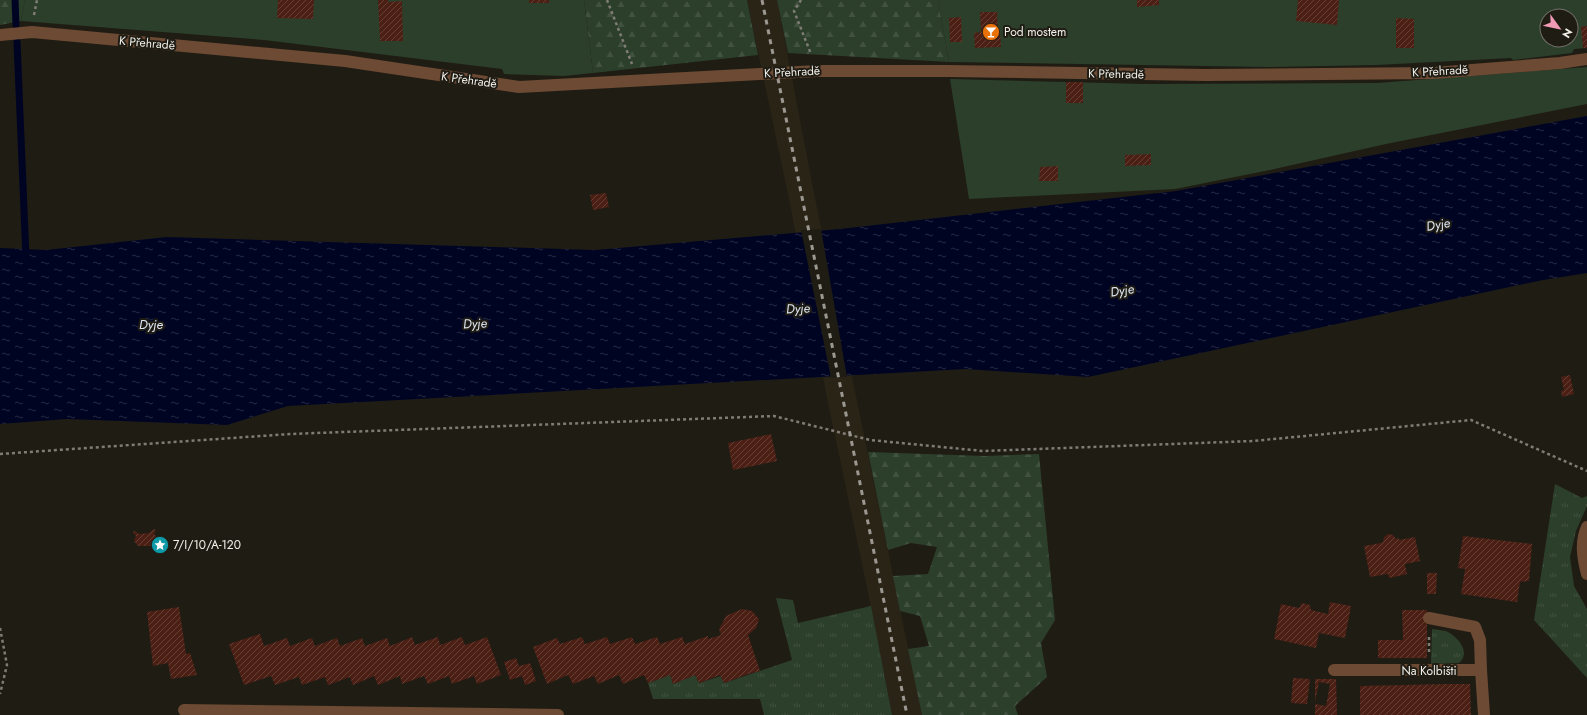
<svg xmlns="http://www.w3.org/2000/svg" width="1587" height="715" viewBox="0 0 1587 715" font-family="Jost,sans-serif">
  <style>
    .built { fill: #2a2416 }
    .grass { fill: url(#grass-tufts) }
    .forest { fill: url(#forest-firs) }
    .garden { fill: #2c3f2b; fill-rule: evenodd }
    .water { fill: url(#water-ripples) }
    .pier { fill: #1f1c14 }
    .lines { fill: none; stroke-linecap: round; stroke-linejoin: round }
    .stream { stroke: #000423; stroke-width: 7 }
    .building { fill: url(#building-hatch) }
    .path { stroke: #7f7c75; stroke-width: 2.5; stroke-dasharray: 3 3; stroke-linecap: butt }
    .minor { stroke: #6c4a33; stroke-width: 12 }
    .rail { stroke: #9a9891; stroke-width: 3; stroke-dasharray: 5 5; stroke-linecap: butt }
    .labels { text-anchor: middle; stroke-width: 4; stroke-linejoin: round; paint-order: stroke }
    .poi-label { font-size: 12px; fill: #f2f0ea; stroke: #1f1c14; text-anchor: start }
    .street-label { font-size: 12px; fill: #f2f0ea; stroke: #1f1c14 }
    .water-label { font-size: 13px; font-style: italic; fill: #dde5f2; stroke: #1f1c14 }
  </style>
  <defs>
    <pattern id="grass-tufts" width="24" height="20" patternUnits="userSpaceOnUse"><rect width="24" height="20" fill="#2c3f2b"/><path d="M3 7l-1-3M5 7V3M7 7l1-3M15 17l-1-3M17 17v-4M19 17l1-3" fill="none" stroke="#415240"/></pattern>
    <pattern id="forest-firs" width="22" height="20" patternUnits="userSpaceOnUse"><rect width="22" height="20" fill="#2c3f2b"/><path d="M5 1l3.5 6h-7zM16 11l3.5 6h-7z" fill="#415240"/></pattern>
    <pattern id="water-ripples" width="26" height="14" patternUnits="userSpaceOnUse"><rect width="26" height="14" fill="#000423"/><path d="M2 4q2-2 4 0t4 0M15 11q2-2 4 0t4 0" fill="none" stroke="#262943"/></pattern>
    <pattern id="building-hatch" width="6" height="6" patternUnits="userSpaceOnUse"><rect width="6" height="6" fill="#4b1f14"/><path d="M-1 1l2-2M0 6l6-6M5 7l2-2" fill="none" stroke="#654036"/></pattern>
  </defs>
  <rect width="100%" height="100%" fill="#1f1c14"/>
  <!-- built -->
  <path class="built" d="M747,0H777L815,198L922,715H892L870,602L827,398L790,204Z"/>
  <!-- grass -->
  <path class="grass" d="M1555,484L1582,498L1587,496V506L1576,531L1570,557L1574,586L1587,609V678L1534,620Z
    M776,598L793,600L798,623L871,606L892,715H764L760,699H653L648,683L670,675L673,684L695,675L699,683L721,676L724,683L792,660Z
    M1432,629C1437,630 1444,630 1448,632C1459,638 1471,653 1459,663L1431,664Z"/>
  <!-- forest -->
  <path class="forest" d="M0,0H25L21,21L0,25Z
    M584,0H747L758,55L593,73Z
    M777,0H938L949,62L788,53Z
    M868,452L985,456L1039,454L1055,620L1041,643L1047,677L1015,706L1018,715H922L908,649L929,646L920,616L900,611L893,576L928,574L937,547L911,543L888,550Z"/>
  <!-- garden -->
  <path class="garden" d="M25,0H584L593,73L564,76L504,74L502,69L264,40L21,21Z
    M938,0H1587V48L1574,49L1572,53L1513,60L1511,58L1377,65L1267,67L949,62ZM1547,16H1571V40H1547Z
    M1587,67V104L1386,144L1270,170L1175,189L969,199L950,79L1145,84L1377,83Z"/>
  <!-- water -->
  <path class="water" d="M1587,116V273L1543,280L1088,377L966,369L288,406L227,425L67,419L0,424V248L46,250L167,237L595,250L840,229L1176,191Z"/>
  <!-- pier -->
  <path class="pier" d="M821,229L847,377L831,378L801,230Z"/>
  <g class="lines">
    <!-- stream -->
    <path class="stream" d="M15,0L16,25
      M17,42L26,258"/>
  </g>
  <!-- building -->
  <path class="building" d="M278,0H314L313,19L277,18Z
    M378,0H388V2L402,1L403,41H380Z
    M529,0H549V3H529Z
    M1137,0H1159V5L1137,7Z
    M1298,0H1339L1337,25L1296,21Z
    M980,12H997L998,32H1000L1001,47L975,48L974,33L981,32Z
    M961,17L962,42H950L949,18Z
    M1396,18L1414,19V48H1396Z
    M1587,26V48H1583L1581,27Z
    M1066,82H1083V103H1066Z
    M1151,154V165L1125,166V155Z
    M1058,166V181H1039L1040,167Z
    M606,193L609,207L593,210L590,195Z
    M1570,375L1574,394L1562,397L1561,391L1564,390L1561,377Z
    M771,434L777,461L733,470L728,443Z
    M154,529L156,531L154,533L158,541L150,546H138L134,541L136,536L133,532L135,531L139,534L149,533Z
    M1388,534L1393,535L1396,539L1399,538V540L1415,537L1420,561L1405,564L1407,574L1389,578L1388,574L1370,577L1364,546L1381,543L1383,542L1384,537Z
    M1463,536L1532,544L1529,581L1520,582L1517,602L1461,594L1465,569L1458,568Z
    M1427,573H1437L1436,594H1427Z
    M1330,602L1351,606L1345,638L1319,633L1316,648L1274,639L1281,604L1299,608L1302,603L1310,605L1311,610L1328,614Z
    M179,607L186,654L190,653L197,675L171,679L168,663L153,666L147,612Z
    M742,609L752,611L759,619L756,628L748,635L760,671L748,674L724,683L720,675L699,683L695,675L673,684L670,675L648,683L644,675L623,684L619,675L598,684L594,676L573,684L568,675L547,684L533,647L557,638L560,644L582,637L585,644L607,637L610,644L632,637L635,644L657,637L660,644L682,637L685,644L708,636V639L721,635L719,629L726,616Z
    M1402,610H1427V658H1378V640H1403Z
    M260,634L264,646L287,638L290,646L312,638L315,646L337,638L340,646L362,638L365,646L387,638L390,646L412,637L415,645L438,637L440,645L462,637L465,645L487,637L501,675L477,684L474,676L452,684L449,676L428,684L424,676L402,684L400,676L378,685L374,676L353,685L350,677L328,685L325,677L302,685L299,677L275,685L271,676L244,685L229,644Z
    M516,658L519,666L530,663L536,681L525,685L522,676L510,680L504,662Z
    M1293,678L1310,679L1307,704L1291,703Z
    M1315,679H1336L1337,715H1315V704L1326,706L1330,684L1319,682L1315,702Z
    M1447,684H1470L1471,715H1360V686Z"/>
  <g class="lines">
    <!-- path -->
    <path class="path" d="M607,0L632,64
      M801,0L794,11L811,54
      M34,15L37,0
      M0,454L290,434L774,416L870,440L983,451L1253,441L1471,420L1587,471
      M0,628L7,665L0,694
      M1429,652V635"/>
    <!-- minor -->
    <path class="minor" d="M0,35L32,32L345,61L519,87L817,71H947L1205,75L1434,73L1560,63L1587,59
      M1587,527C1580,542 1583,559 1587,574
      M1429,618L1475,627L1480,640L1481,670
      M1334,670H1481L1484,715
      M184,710L558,715"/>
    <!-- rail -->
    <path class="rail" d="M762,0L907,715"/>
  </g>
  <!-- icons -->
  <defs>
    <symbol id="bar-disc" viewBox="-11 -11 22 22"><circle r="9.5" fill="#e8710a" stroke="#1f1c14"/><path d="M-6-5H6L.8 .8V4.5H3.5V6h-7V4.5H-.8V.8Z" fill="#fff"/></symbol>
    <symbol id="sight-disc" viewBox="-11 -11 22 22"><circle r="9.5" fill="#0f9aa8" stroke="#1f1c14"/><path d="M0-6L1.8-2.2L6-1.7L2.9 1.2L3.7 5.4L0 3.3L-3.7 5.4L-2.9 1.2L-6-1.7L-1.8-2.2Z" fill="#fff"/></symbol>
  </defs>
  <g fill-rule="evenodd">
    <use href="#bar-disc" x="981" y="22" width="20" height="20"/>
    <use href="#sight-disc" x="150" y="535" width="20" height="20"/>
  </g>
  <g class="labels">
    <!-- poi labels -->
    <g class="poi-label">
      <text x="1004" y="36">Pod mostem</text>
      <text x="173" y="549">7/I/10/A-120</text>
    </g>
    <!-- street labels -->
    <g class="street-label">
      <text transform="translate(147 43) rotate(5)" y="4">K Přehradě</text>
      <text transform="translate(1440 71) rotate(-3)" y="4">K Přehradě</text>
      <text transform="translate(792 72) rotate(-3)" y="4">K Přehradě</text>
      <text transform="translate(1116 74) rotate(1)" y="4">K Přehradě</text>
      <text transform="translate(469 80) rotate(8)" y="4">K Přehradě</text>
      <text x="1429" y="675">Na Kolbišti</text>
    </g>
    <!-- water labels -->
    <g class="water-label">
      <text transform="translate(1438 224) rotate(-10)" y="5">Dyje</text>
      <text transform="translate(1122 290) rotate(-9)" y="5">Dyje</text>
      <text transform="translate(798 308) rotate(-3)" y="5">Dyje</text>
      <text transform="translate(475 323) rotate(-3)" y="5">Dyje</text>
      <text x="151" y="329">Dyje</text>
    </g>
  </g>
  <!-- north arrow -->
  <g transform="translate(1559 28) rotate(123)"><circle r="19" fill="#1f1c14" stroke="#73716a"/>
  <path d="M0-3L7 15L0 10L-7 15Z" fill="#f09ab6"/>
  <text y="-6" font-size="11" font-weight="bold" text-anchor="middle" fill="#f2f0ea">N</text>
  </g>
</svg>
